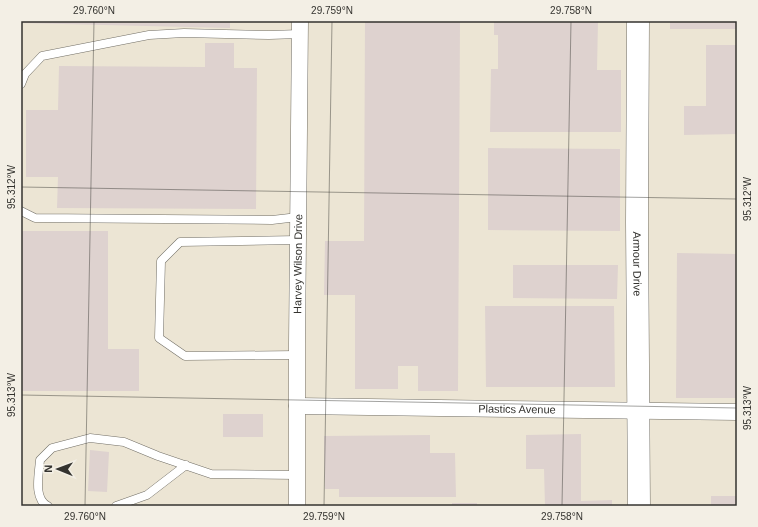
<svg xmlns="http://www.w3.org/2000/svg" width="758" height="527" viewBox="0 0 758 527" font-family="Arial,sans-serif">
  <style>
    .built { fill: #ece5d4 }
    .building { fill: #ded2cf }
    .lines { fill: none; stroke-linecap: round; stroke-linejoin: round }
    .lane-casing { stroke: #726f66; stroke-width: 9 }
    .street-casing { stroke: #726f66; stroke-width: 17 }
    .secondary-casing { stroke: #726f66; stroke-width: 23 }
    .lane { stroke: #fff; stroke-width: 8 }
    .street { stroke: #fff; stroke-width: 16 }
    .secondary { stroke: #fff; stroke-width: 22 }
    .ticks { fill: none; stroke: #34332f; stroke-width: 1; stroke-opacity: 0.45 }
    .labels { text-anchor: middle; stroke-width: 3; stroke-linejoin: round; paint-order: stroke }
    .street-label { font-size: 11px; fill: #34332f; stroke: #f3efe5 }
    .neatline { fill: none; stroke: #34332f; stroke-width: 1.5 }
    .ticks-label { font-size: 10px; text-anchor: middle; fill: #34332f }
  </style>
  <rect width="100%" height="100%" fill="#f3efe5"/>
  <!-- built -->
  <path class="built" d="M21,21H737V506H21Z"/>
  <!-- building -->
  <path class="building" d="M21,21H230V28L21,23Z
    M365,21H460L458,391H418V366H398V389H355V295H324L325,241H364Z
    M494,21H598L597,70H621V132H490L491,69H498V35H494Z
    M670,21H737V29H670Z
    M205,43H234V68H257L256,209L57,208L58,177H26V110H58L59,66L205,67Z
    M706,45H737V134L684,135V106H706Z
    M488,148L620,149V231L488,230Z
    M21,231H108V349H139V391H21Z
    M677,253L737,254V398H676Z
    M513,265H618L617,299L513,298Z
    M485,306H614L615,387H486Z
    M223,414H263V437H223Z
    M581,434V501L612,500V506H545L544,469H526V435Z
    M430,435V453H455L456,497H339V489H325L324,436Z
    M90,450L109,452L107,492L88,491Z
    M711,496H737V506H711Z
    M452,503H477V506H452Z"/>
  <g class="lines">
    <defs>
      <path id="lane" d="M21,84L25,74L42,56L149,35L184,33L269,35L300,34
        M21,211L35,218L272,220L298,217
        M297,355L185,356L159,338L161,261L180,242L298,240
        M48,506C33,499 39,474 40,460L52,448L90,438L124,442L158,456L211,474L297,475
        M116,506L147,495L186,465"/>
      <g id="street">
        <path id="s1" d="M297,406L737,412"/>
        <path id="s2" d="M297,506V344L300,21"/>
      </g>
      <g id="secondary">
        <path id="s3" d="M638,21L637,222L639,506"/>
      </g>
    </defs>
    <!-- lane casing -->
    <use href="#lane" class="lane-casing"/>
    <!-- street casing -->
    <use href="#street" class="street-casing"/>
    <!-- secondary casing -->
    <use href="#secondary" class="secondary-casing"/>
    <!-- lane -->
    <use href="#lane" class="lane"/>
    <!-- street -->
    <use href="#street" class="street"/>
    <!-- secondary -->
    <use href="#secondary" class="secondary"/>
  </g>
  <!-- ticks -->
  <path class="ticks" d="M21,187L737,199M21,395L737,408M85,506L94,21M324,506L332,21M562,506L571,21"/>
  <g class="labels">
    <!-- street labels -->
    <g class="street-label">
      <text dy="4" stroke="none"><textPath href="#s2" startOffset="242">Harvey Wilson Drive</textPath></text>
      <text dy="4" stroke="none"><textPath href="#s3" startOffset="243">Armour Drive</textPath></text>
      <text dy="4" stroke="none"><textPath href="#s1" startOffset="220">Plastics Avenue</textPath></text>
    </g>
  </g>
  <!-- border -->
  <rect width="758" height="527" fill="none" stroke="#f3efe5" stroke-width="44"/>
  <!-- north arrow -->
  <g transform="translate(58 469) rotate(271)" stroke="#f3efe5" stroke-width="3" paint-order="stroke">
  <path d="M0-3L7 15L0 10L-7 15Z" fill="#34332f"/>
  <text y="-6" font-size="11" font-weight="bold" text-anchor="middle" fill="#34332f">N</text>
  </g>
  <rect x="22" y="22" width="714" height="483" class="neatline"/>
  <g class="ticks-label">
    <text x="94" y="14">29.760°N</text>
    <text x="332" y="14">29.759°N</text>
    <text x="571" y="14">29.758°N</text>
    <text transform="translate(11 187) rotate(-90)" y="4">95.312°W</text>
    <text transform="translate(747 199) rotate(-90)" y="4">95.312°W</text>
    <text transform="translate(11 395) rotate(-90)" y="4">95.313°W</text>
    <text transform="translate(747 408) rotate(-90)" y="4">95.313°W</text>
    <text x="85" y="520">29.760°N</text>
    <text x="324" y="520">29.759°N</text>
    <text x="562" y="520">29.758°N</text>
  </g>
</svg>
